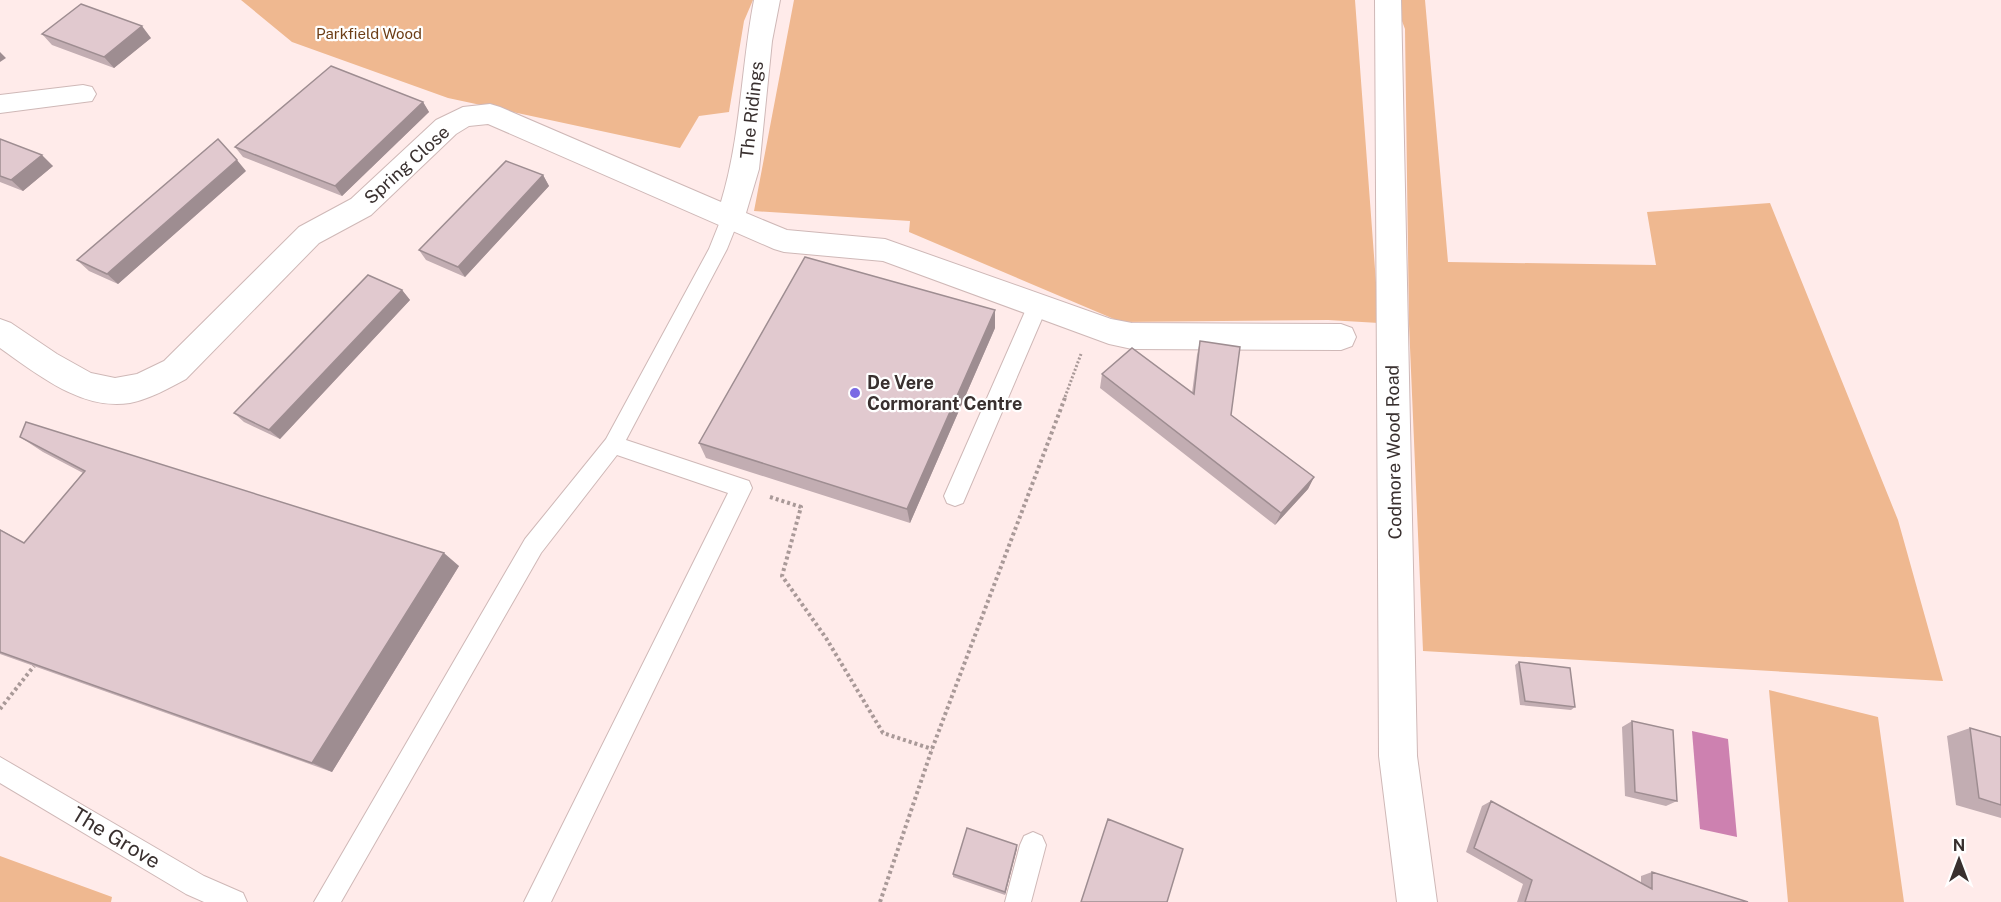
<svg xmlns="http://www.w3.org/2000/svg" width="2001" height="902" viewBox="0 0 2001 902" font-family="'Public Sans',sans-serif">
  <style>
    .green { fill: #efb890 }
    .water { fill: #cd81b0 }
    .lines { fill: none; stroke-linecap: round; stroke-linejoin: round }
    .service-casing { stroke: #cfb8b7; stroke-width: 2 }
    .minor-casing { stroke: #cfb8b7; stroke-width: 2 }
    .path-far1 { stroke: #a99998; stroke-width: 3; stroke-dasharray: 2 2; stroke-linecap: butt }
    .path { stroke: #a99998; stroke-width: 4; stroke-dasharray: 3 3; stroke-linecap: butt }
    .service { fill: #fff; fill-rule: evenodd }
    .minor { fill: #fff; fill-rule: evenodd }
    .wall { fill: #c2adb2 }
    .shaded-wall { fill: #9e8d91 }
    .building { fill: #e1c9cf; stroke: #9e8d91; stroke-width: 1.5 }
    .poi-dot { fill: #7a69e4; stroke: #fff; stroke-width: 2 }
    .labels { text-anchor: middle; stroke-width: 4.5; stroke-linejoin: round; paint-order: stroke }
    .far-park-label { font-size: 15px; fill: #6d3e16; stroke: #fff }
    .street-label { font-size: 18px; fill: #39302f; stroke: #fff }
    .poi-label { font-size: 18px; font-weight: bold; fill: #39302f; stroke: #fff; text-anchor: start }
    .near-street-label { font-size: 21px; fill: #39302f; stroke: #fff }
  </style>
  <rect width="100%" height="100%" fill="#ffebea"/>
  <!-- green -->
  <path class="green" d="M241,0H753L744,21L729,112L699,116L680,148L448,98L292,42Z
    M794,0H1355L1379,323L1328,320L1121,322L909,232L910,221L754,211Z
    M1394,0H1425L1448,262L1656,265L1647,212L1770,203L1898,520L1943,681L1423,651L1409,324L1405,29Z
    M1769,690L1878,717L1904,902H1788Z
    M0,856L112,897L111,902H0Z"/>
  <!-- water -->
  <path class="water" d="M1692,731L1728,739L1737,837L1700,829Z"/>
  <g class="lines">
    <defs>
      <path id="service" d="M730,212L737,214L739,219L727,249L626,440L749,481L752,488L551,902H524L728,493L617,455L541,553L341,902H314L525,539L606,439L709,249L723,214Z
        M1037,299L1044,302L1047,307L963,503L955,506L947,503L944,496L1027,307L1030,302Z
        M0,757L204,876L243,893L247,902H204L186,894L0,783Z
        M1033,832L1042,836L1046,845L1031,902H1005L1020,845L1024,836Z"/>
      <path id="minor" d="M754,0H780L772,41L759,169L746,213L787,230L885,239L1111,319L1132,323L1341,324L1352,328L1356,337L1352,346L1341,350L1132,349L1109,344L883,261L784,252L774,249L488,124L469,126L456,134L371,215L319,243L186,379C169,388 150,399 130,403C82,411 37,374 0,348V319L11,323L57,354L91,373L115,378L137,374L164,361L299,227L351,199L436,120L463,107L490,104L500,107L721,202C741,137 741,67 754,0Z
        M1375,0H1401L1417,756L1437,902H1397L1379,756Z
        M83,85L92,87L96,94L92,101L0,113V95Z"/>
    </defs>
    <!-- service casing -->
    <use href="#service" class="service-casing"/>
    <!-- minor casing -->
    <use href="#minor" class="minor-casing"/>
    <!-- path-far1 -->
    <path class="path-far1" d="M1065,397L1081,354"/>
    <!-- path -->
    <path class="path" d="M770,497L801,507L782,576L826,638L883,733L932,749
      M0,709L34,666
      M880,902L932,749L1066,395"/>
    <!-- service -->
    <use href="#service" class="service"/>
    <!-- minor -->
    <use href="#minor" class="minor"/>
  </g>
  <!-- wall -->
  <path class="wall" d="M42,34L151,38L114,68L52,45Z
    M423,102L429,112L342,196L243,157L235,147Z
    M0,139L53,166L23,191L0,182Z
    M246,171L118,284L89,271L77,260Z
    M543,175L549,186L465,277L426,260L419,250Z
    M402,290L410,300L280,439L244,422L234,413Z
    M995,328L910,523L706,458L699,443Z
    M1200,341L1231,415L1314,477L1308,489L1275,525L1100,388L1102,374L1192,393L1197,355Z
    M20,437L459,566L332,772L0,654V529L24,543L83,473L43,452Z
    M1519,662L1575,707L1571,710L1520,705L1515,665Z
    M1632,721L1677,801L1666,806L1625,796L1622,727Z
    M1970,728L2001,737V818L1956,805L1947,736Z
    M1491,801L1641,883V876L1652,872L1748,902H1517L1523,884L1466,852L1482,806Z
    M1017,845L1005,895L953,877V874Z"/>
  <!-- shaded-wall -->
  <path class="shaded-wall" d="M142,26L151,38L114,68L104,57Z
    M0,52L6,58L0,62Z
    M423,102L429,112L342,196L335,186Z
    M42,155L53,166L23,191L11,180Z
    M237,160L246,171L118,284L107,274Z
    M543,175L549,186L465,277L458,267Z
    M402,290L410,300L280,439L269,430Z
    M995,310V328L910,523L907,509Z
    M1314,477L1308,489L1275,525L1281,513Z
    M444,553L459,566L332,772L312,763Z
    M1017,845V849L1005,895V892Z"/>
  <!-- building -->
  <path class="building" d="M81,4L142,26L104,57L42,34Z
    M331,66L423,102L335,186L235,147Z
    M0,139L42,155L11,180L0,176Z
    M218,139L237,160L107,274L77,260Z
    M506,161L543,175L458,267L419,250Z
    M805,257L995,310L907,509L699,443Z
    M368,275L402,290L269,430L234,413Z
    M1200,341L1240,347L1231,415L1314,477L1281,513L1102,374L1132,348L1194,394Z
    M26,422L444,553L312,763L0,652V530L24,543L85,471L20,437Z
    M1519,662L1570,668L1575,707L1525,701Z
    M1632,721L1673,730L1677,801L1635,792Z
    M1970,728L2001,737V805L1979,798Z
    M1491,801L1652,889V872L1748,902H1525L1532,880L1474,848Z
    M1108,819L1183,849L1167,902H1081Z
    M967,828L1017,845L1005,892L953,874Z"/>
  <!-- markers -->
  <circle class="poi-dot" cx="855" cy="393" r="6"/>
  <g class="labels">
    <!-- far-park labels -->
    <g class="far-park-label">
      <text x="369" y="39">Parkfield Wood</text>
    </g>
    <!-- street labels -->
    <g class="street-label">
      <text transform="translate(752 110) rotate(-84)" y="6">The Ridings</text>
      <text transform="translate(407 165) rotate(-42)" y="6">Spring Close</text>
      <text transform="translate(1394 452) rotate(-91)" y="6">Codmore Wood Road</text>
    </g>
    <!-- poi labels -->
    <g class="poi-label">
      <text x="867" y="389">De Vere<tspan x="867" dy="21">Cormorant Centre</tspan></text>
    </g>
    <!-- near-street labels -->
    <g class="near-street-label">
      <text transform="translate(116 838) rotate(31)" y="7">The Grove</text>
    </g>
  </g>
  <!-- north arrow -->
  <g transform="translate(1959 860)" stroke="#ffffff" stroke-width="4.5" paint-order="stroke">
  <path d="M0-4.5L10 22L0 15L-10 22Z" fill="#39302f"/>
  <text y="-9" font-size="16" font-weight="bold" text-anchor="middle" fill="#39302f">N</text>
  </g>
</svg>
